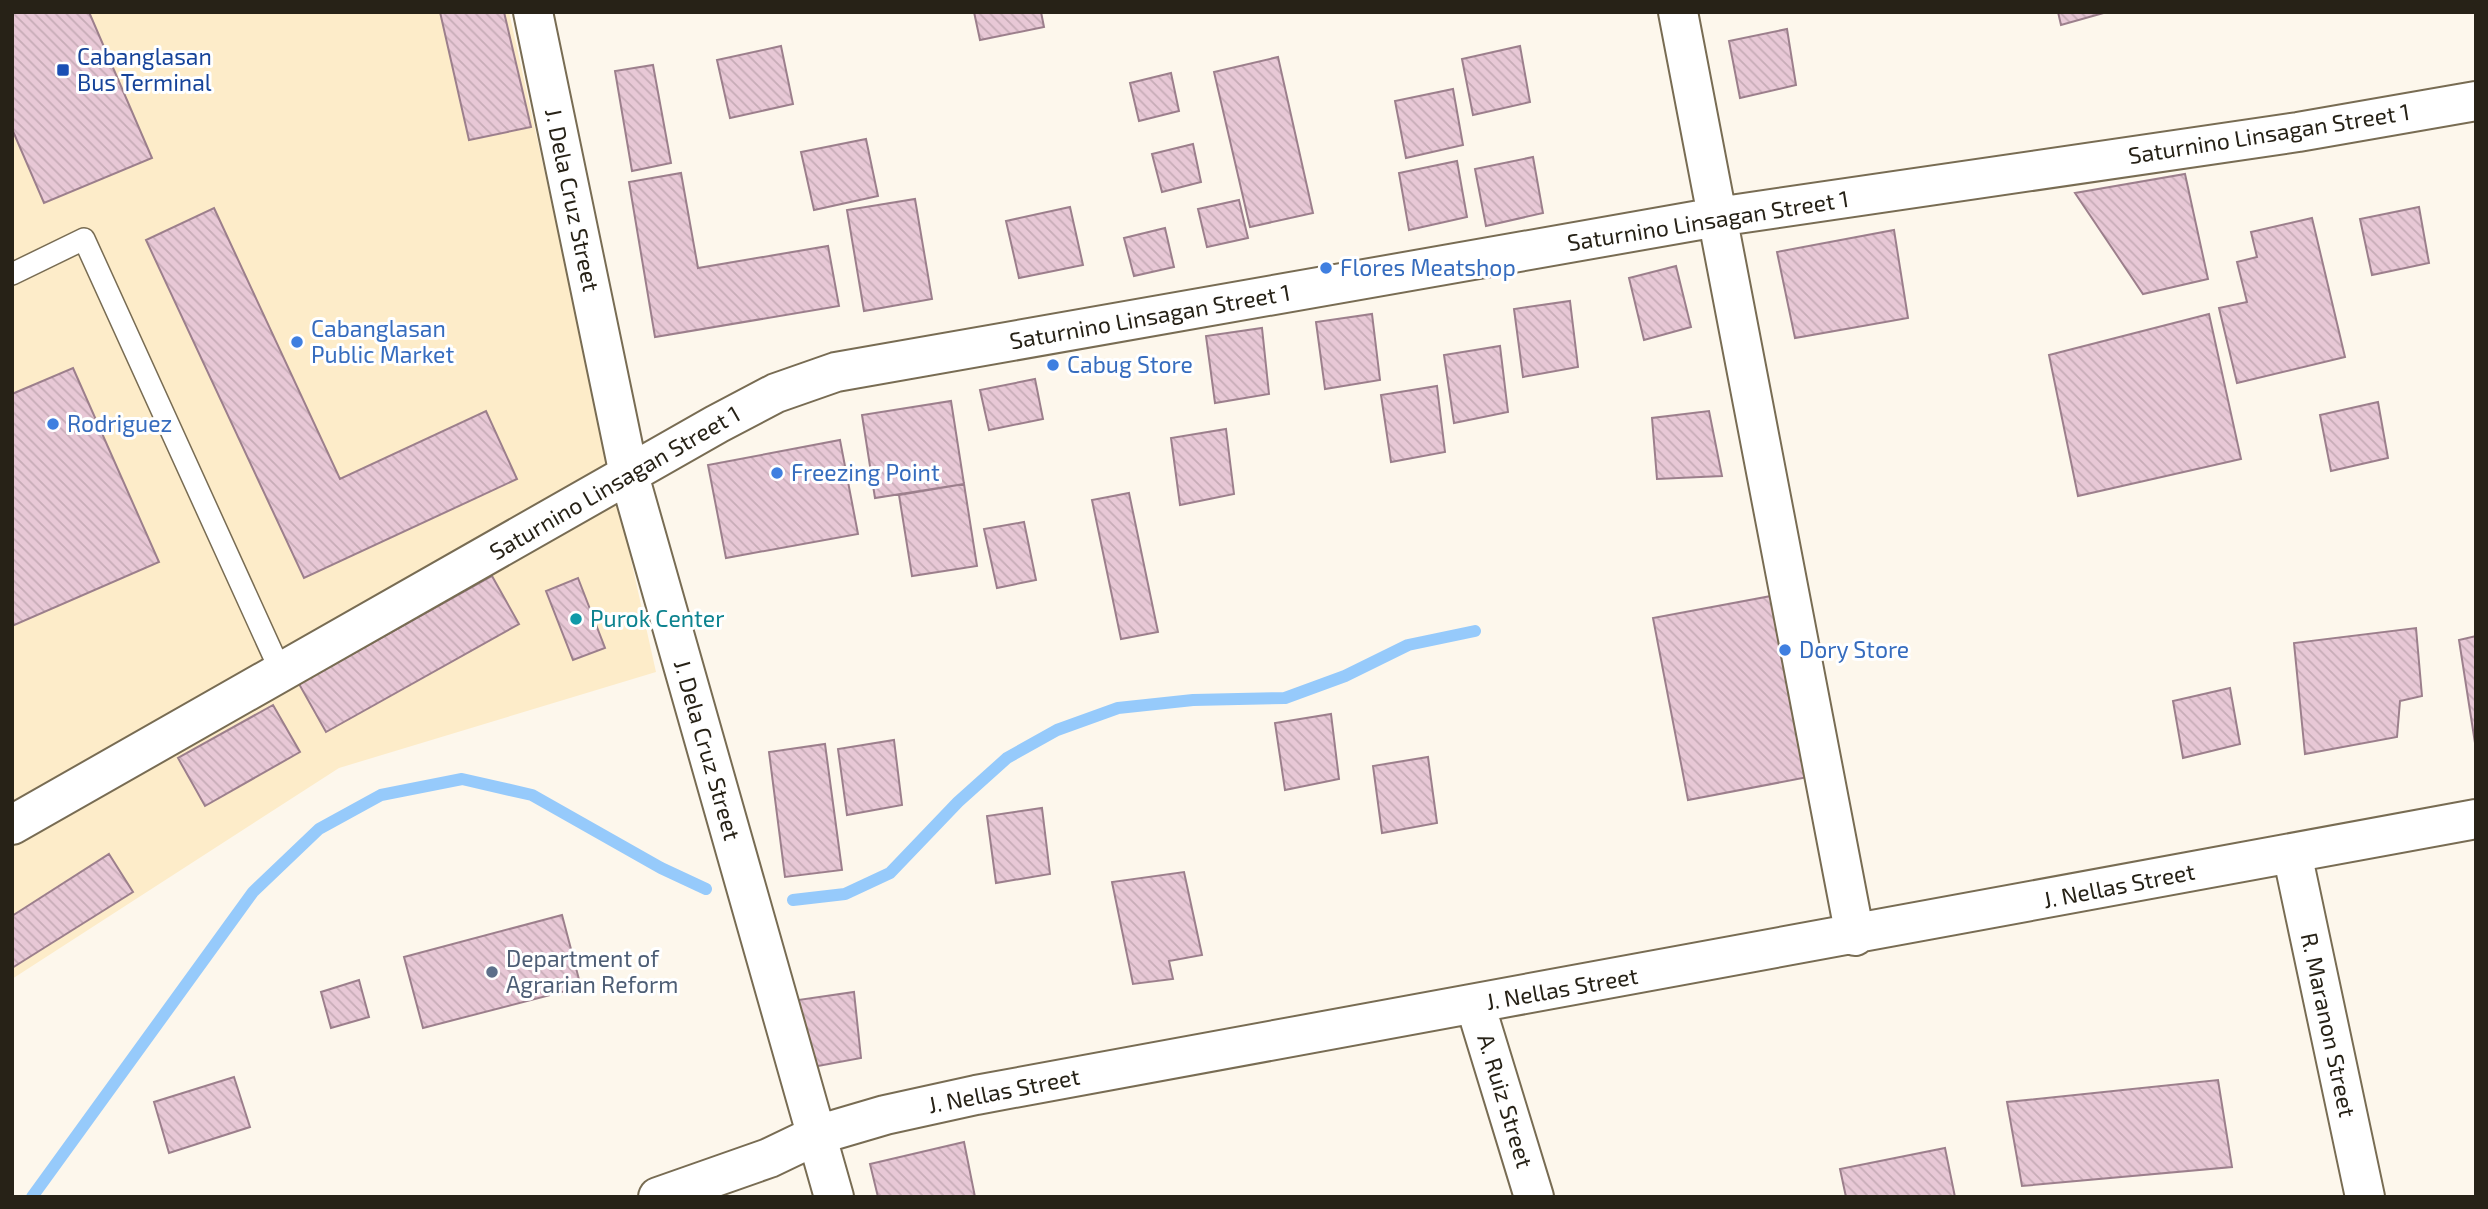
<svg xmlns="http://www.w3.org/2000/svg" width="2488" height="1209" viewBox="0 0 2488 1209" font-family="'Exo 2',sans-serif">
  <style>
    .built { fill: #fdecc9 }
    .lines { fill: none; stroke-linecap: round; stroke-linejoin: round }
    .stream { stroke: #96cafb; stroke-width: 12 }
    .building { fill: url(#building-back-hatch); stroke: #9c7f8c; stroke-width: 2 }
    .service-casing { stroke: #786c53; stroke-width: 24 }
    .minor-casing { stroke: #786c53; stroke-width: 42 }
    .service { stroke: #fff; stroke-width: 21 }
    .minor { stroke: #fff; stroke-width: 38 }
    .transit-dot { fill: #1a4fb4; stroke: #fff; stroke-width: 2.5 }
    .shop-dot { fill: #3f7fe0; stroke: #fff; stroke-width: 2.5 }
    .culture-dot { fill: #0f9aa8; stroke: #fff; stroke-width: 2.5 }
    .service-dot { fill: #5c6f8a; stroke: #fff; stroke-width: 2.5 }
    .labels { text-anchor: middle; stroke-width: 6; stroke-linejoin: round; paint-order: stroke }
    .transit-label { font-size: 23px; fill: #164399; stroke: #fff; text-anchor: start }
    .street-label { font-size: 23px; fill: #272217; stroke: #fff }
    .shop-label { font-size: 23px; fill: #366cbe; stroke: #fff; text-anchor: start }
    .culture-label { font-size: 23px; fill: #0d838f; stroke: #fff; text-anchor: start }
    .service-label { font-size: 23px; fill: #4e5e75; stroke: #fff; text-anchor: start }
  </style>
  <defs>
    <pattern id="building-back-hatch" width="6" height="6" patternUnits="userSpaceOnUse" patternTransform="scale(1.75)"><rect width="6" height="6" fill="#e8c8d6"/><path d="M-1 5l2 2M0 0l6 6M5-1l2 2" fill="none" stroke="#c7acb7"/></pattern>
  </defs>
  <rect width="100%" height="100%" fill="#fdf7ec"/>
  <!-- built -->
  <path class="built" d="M12,12H509L656,672L339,768L12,979Z"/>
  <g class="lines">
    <!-- stream -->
    <path class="stream" d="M793,900L845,894L890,873L958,802L1007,758L1057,730L1118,708L1193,700L1285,698L1345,676L1408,645L1475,631
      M32,1197L253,892L319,829L381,795L462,779L532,795L661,868L706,889"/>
  </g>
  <!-- building -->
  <path class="building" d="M12,12H89L152,158L44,203L12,129Z
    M440,12H504L531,127L469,140Z
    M974,12H1041L1044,27L980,40Z
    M2058,12H2107L2061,25Z
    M1787,29L1796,85L1740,98L1729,41Z
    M781,46L793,104L730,118L717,60Z
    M1520,46L1530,102L1473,115L1462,59Z
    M1278,57L1313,213L1250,227L1214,72Z
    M653,65L671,163L632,171L615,71Z
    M1171,73L1179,111L1139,121L1130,83Z
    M1453,89L1463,145L1406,158L1395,101Z
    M866,139L878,196L814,210L801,152Z
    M1193,144L1201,182L1162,192L1152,154Z
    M1533,157L1543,213L1486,226L1475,169Z
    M1457,161L1467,217L1409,230L1399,173Z
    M681,173L698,268L828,246L839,306L655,337L629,182Z
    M2185,174L2208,279L2143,294L2075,193Z
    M915,199L932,299L864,311L847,210Z
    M1239,200L1248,238L1207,247L1198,209Z
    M1070,207L1083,265L1019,278L1006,221Z
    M2419,207L2429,263L2372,275L2360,219Z
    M214,208L340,479L486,411L517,479L304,578L146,240Z
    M2312,218L2345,357L2237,383L2219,308L2247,302L2237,262L2257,257L2251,232Z
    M1165,228L1174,267L1134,276L1124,238Z
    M1894,230L1908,318L1795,338L1777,252Z
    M1676,266L1691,327L1644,340L1629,278Z
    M1570,301L1578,367L1523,377L1514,309Z
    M1372,314L1380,380L1325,389L1316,322Z
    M2209,314L2241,459L2078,496L2049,355Z
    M1262,328L1269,394L1215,403L1206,336Z
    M1500,346L1508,412L1454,423L1444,355Z
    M73,368L159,562L12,626V394Z
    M1035,379L1043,419L989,430L980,390Z
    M1437,386L1445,452L1391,462L1381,395Z
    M951,401L964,484L875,498L862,415Z
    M2378,402L2388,458L2331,471L2320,415Z
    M1709,411L1722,476L1657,479L1652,418Z
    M1226,429L1234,494L1180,505L1171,438Z
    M840,440L858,534L726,558L708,465Z
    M964,484L977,566L912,576L899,495Z
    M1129,493L1158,632L1121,639L1092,500Z
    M1024,522L1036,580L997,588L984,529Z
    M492,576L519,624L326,732L299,684Z
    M578,578L605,648L573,660L546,591Z
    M1771,596L1808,777L1688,800L1653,618Z
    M2416,628L2422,696L2400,701L2397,737L2305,754L2294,643Z
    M2476,636V743H2475L2459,640Z
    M2230,688L2240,744L2183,758L2173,701Z
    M273,705L300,752L205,806L178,758Z
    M1331,714L1339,779L1285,790L1275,723Z
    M894,740L902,805L847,815L838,749Z
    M825,744L842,870L785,877L769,752Z
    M1428,757L1437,823L1382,833L1373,766Z
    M1042,808L1050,874L996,883L987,816Z
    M109,854L133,892L12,968V916Z
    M1184,872L1202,955L1169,961L1173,979L1133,984L1112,882Z
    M562,915L581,987L423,1028L404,957Z
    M359,980L369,1017L331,1028L321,992Z
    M854,992L861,1058L807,1068L798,1000Z
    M234,1077L250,1127L169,1153L154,1102Z
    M2218,1080L2232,1167L2022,1186L2007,1102Z
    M964,1142L975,1197H878L870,1164Z
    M1945,1148L1955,1197H1846L1840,1169Z"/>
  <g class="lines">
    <defs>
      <path id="service" d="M12,274L84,239L281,672"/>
      <path id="minor" d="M533,12L629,475L834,1197
        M1678,12L1855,936
        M12,825L717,424L776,393L836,372L1717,217L2298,132L2476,101
        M2292,853L2365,1197
        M1475,1004L1534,1197
        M658,1197L769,1158L817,1135L885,1115L976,1095L2476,819"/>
    </defs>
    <!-- service casing -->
    <use href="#service" class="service-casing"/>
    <!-- minor casing -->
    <use href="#minor" class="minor-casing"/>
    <!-- service -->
    <use href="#service" class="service"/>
    <!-- minor -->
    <use href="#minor" class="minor"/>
  </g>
  <!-- markers -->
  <rect class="transit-dot" x="56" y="63" width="14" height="14" rx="3.5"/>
  <g class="shop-dot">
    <circle cx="1326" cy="268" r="7"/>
    <circle cx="297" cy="342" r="7"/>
    <circle cx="1053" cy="365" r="7"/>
    <circle cx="53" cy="424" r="7"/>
    <circle cx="777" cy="473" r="7"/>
    <circle cx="1785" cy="650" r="7"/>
  </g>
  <circle class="culture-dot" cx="576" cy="619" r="7"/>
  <circle class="service-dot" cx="492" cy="972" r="7"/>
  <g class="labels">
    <!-- transit labels -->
    <g class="transit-label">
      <text x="77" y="65">Cabanglasan<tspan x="77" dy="26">Bus Terminal</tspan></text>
    </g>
    <!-- street labels -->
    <g class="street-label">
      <text transform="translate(2269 134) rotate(-9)" y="8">Saturnino Linsagan Street 1</text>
      <text transform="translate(572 200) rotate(78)" y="8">J. Dela Cruz Street</text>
      <text transform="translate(1708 221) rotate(-9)" y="8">Saturnino Linsagan Street 1</text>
      <text transform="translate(1150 317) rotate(-10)" y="8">Saturnino Linsagan Street 1</text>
      <text transform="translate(615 483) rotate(-30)" y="8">Saturnino Linsagan Street 1</text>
      <text transform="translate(707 750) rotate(74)" y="8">J. Dela Cruz Street</text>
      <text transform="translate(2119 886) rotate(-11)" y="8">J. Nellas Street</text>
      <text transform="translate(1562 989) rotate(-10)" y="8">J. Nellas Street</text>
      <text transform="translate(2328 1025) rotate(78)" y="8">R. Maranon Street</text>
      <text transform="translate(1004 1091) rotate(-11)" y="8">J. Nellas Street</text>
      <text transform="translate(1505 1101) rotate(73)" y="8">A. Ruiz Street</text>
    </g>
    <!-- shop labels -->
    <g class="shop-label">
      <text x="1340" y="276">Flores Meatshop</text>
      <text x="311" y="337">Cabanglasan<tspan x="311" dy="26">Public Market</tspan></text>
      <text x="1067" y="373">Cabug Store</text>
      <text x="67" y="432">Rodriguez</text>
      <text x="791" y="481">Freezing Point</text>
      <text x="1799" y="658">Dory Store</text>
    </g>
    <!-- culture labels -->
    <g class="culture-label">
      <text x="590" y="627">Purok Center</text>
    </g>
    <!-- service labels -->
    <g class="service-label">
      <text x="506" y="967">Department of<tspan x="506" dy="26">Agrarian Reform</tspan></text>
    </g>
  </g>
  <!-- border -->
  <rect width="2488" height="1209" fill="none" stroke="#272217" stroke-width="28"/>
</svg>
